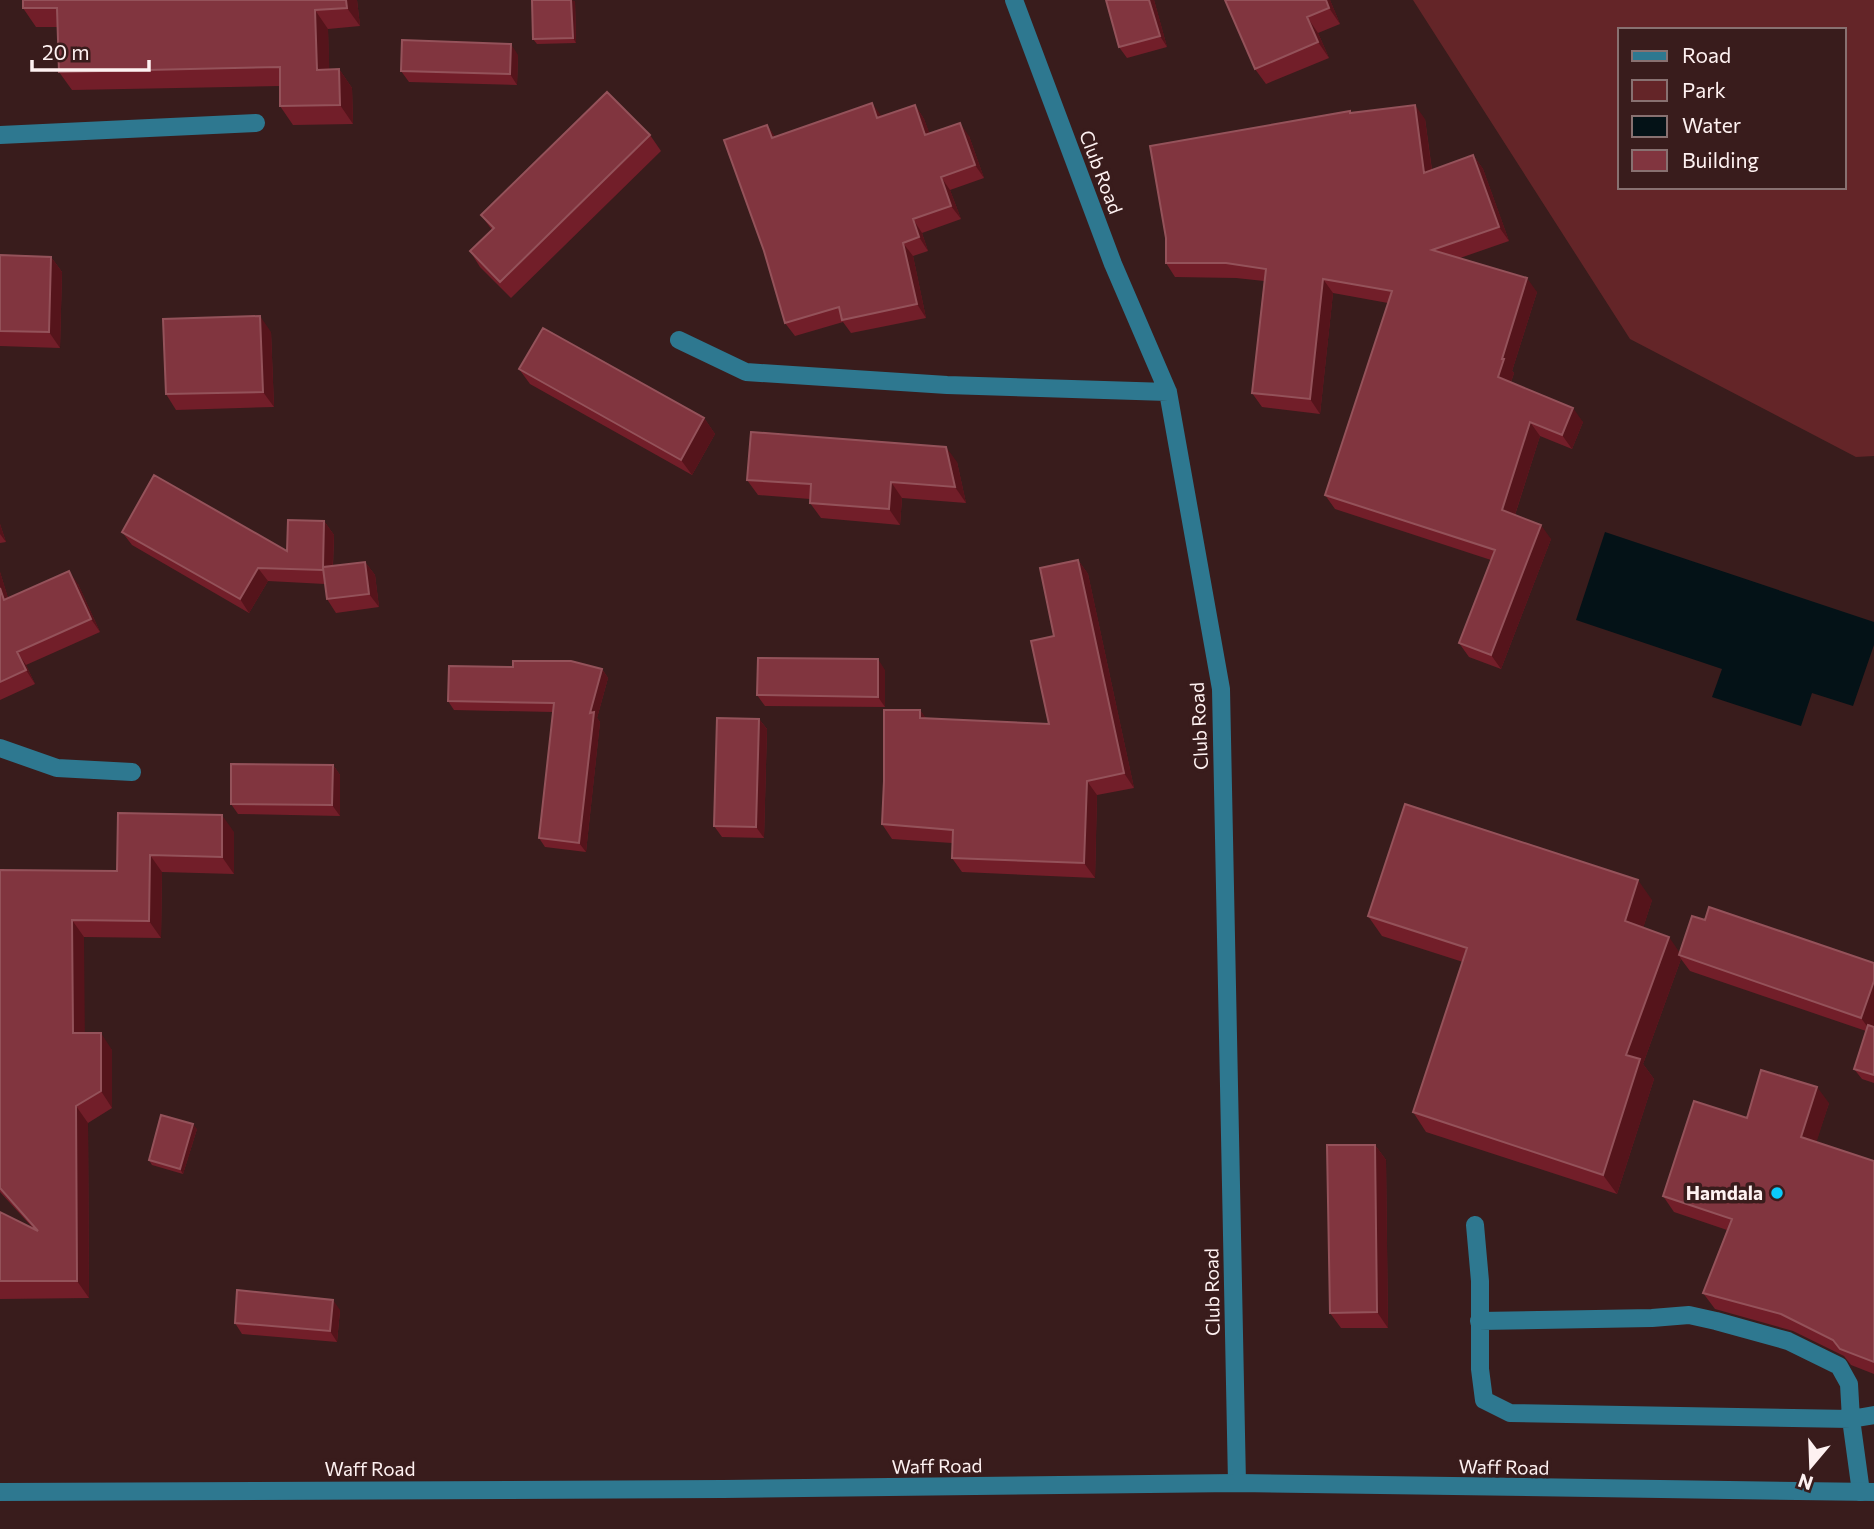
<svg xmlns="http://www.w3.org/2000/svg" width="1874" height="1529" viewBox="0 0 1874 1529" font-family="Commissioner,sans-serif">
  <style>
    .green { fill: #642528; fill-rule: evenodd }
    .water { fill: #041217 }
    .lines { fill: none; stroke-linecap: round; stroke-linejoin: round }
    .service { stroke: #2e7890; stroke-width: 18 }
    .minor { stroke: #2e7890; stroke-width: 18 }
    .tertiary { stroke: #2e7890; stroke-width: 18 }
    .wall { fill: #721e29 }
    .shaded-wall { fill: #55141b }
    .building { fill: #81353f; stroke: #94525a; stroke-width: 2 }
    .poi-dot { fill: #0acafa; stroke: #391c1c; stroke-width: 2.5 }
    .labels { text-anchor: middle; stroke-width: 7; stroke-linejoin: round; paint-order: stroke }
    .street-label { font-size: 19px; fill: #fef1f1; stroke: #391c1c }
    .poi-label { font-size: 19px; font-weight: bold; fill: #fef1f1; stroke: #391c1c; text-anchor: end }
  </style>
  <rect width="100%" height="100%" fill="#391c1c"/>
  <!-- green -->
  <path class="green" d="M1413,0H1874V456L1856,457L1630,339ZM1620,30H1844V187H1620Z"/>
  <!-- water -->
  <path class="water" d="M1605,532L1874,622V645L1853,706L1812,693L1801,726L1712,697L1722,669L1576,620Z"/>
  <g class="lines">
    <!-- service -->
    <path class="service" d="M1475,1225L1480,1281V1369L1484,1400L1510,1413L1851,1419L1874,1415
      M1479,1321L1652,1318L1689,1315L1716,1321L1788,1341L1839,1366L1849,1384L1851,1419L1861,1492"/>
    <!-- minor -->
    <path class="minor" d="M1014,0L1113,264L1168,392L1221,689L1237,1483
      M679,340L746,372L947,385L1168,392
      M0,748L57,768L132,772"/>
    <!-- tertiary -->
    <path class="tertiary" d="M0,135L256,123
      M0,1492L723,1489L1237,1483L1874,1492"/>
  </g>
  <!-- wall -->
  <path class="wall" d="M357,0L360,26L328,29L329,70L339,69L352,88L353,124L293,125L280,106V86L72,90L59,72L58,27H36L23,8Z
    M1154,0L1167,47L1127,58L1119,47Z
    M1225,0H1330L1340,24L1318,33L1329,58L1266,84L1255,69Z
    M575,1L576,43L537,44L533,39Z
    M518,55L517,85L409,82L401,71Z
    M915,105L924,119L929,133L969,136L984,178L950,190L961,219L922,233L928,251L913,256L926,318L851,333L843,322L795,336L785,323L764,251L767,125L775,137L882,117Z
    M1350,111L1351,113L1425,119L1432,170L1473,155L1483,169L1509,241L1460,258L1537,292L1512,371L1514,373L1511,382L1583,422L1572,449L1540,436L1515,515L1551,539L1501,669L1469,657L1459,643L1491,560L1335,509L1325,495L1388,303L1333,293L1320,414L1262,407L1252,393L1264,281L1236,278L1175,277L1166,263Z
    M650,135L661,151L511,298L480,267L470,251L492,230L481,215Z
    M0,255L51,257L62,272L60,348L0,346Z
    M271,332L274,407L176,410L166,394Z
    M519,369L704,418L715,434L692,475L530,384Z
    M957,462L966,503L902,498L900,525L821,518L810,503V499L758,495L747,480Z
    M324,521L334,535L333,566L365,562L375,575L379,607L336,613L327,599L325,584L268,581L249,613L132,545L122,532L287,551Z
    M0,524L6,542L0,543Z
    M1078,560L1088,574L1134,788L1097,795L1095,878L962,872L952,858V843L892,839L882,824L920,710L926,719L1049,724L1054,636Z
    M0,572L8,598L78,584L100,632L26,665L35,684L0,700Z
    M602,669L608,678L597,718L600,722L586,852L545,847L539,838L553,712L454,710L448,701Z
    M885,670V707L765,706L757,695Z
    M759,719L767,729L764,838L722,837L714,826Z
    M333,765L340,775V816L238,814L231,804Z
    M118,813L234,832V874L162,872L161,938L84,937V1033L112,1050V1108L88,1123L89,1298L0,1299V1212L33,1228L0,1192V870L117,871Z
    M1652,900L1643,928L1679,953L1705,920L1874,963V1083L1862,1079L1854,1069L1866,1031L1690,971L1681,959L1643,1064L1654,1079L1617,1194L1426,1132L1413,1112L1463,962L1382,936L1368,916Z
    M1829,1103L1816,1142L1874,1161V1374L1851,1365L1844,1356L1793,1331L1715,1309L1703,1293L1727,1230L1674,1212L1663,1196L1747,1118Z
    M197,1129L183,1174L152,1165L149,1160Z
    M1375,1145L1386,1160L1388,1328H1341L1330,1313Z
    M340,1310L337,1342L242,1334L235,1323Z"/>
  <!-- shaded-wall -->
  <path class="shaded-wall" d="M346,0H357L360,26L347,8Z
    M571,0L575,1L576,43L573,38Z
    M1149,0H1154L1167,47L1160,36Z
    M1326,0H1330L1340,24L1329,8Z
    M315,10L328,29L330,88L317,70Z
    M1307,17L1318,33L1329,58L1318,42Z
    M511,44L518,55L517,85L510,74Z
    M339,69L352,88L353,124L340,105Z
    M872,103L882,117L877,118Z
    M915,105L924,119L935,148L925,135Z
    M1415,105L1425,119L1434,187L1424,173Z
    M960,123L969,136L984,178L975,165Z
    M767,125L777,139L772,138Z
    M1473,155L1483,169L1509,241L1499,227Z
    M941,177L950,190L961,219L951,206Z
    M913,219L922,233L928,251L919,237Z
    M903,243L913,256L926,318L917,304Z
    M51,257L62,272L60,348L49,332Z
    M1527,278L1537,292L1512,371L1514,373L1508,391L1498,377L1502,359Z
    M1323,279L1333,293L1320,414L1310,399Z
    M260,316L271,332L274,407L263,392Z
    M1573,408L1583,422L1572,449L1562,435Z
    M704,418L715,434L692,475L681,460Z
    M1530,422L1540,436L1512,524L1502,510Z
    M946,447L957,462L966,503L955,487Z
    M891,482L902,498L900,525L889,509Z
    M324,521L334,535L332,580L323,567Z
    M0,524L6,542L0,534Z
    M1541,525L1551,539L1501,669L1491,655Z
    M1078,560L1088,574L1134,788L1124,773Z
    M365,562L375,575L379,607L369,594Z
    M258,568L268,581L249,613L240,599Z
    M69,571L78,584L100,632L91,619Z
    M0,572L13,614L4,600L0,588Z
    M17,652L26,665L35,684L26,670Z
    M878,659L885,670V707L878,697Z
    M602,669L608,678L597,718L600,722L586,852L579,843L590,713Z
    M920,710L930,724L920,718Z
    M759,719L767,729L764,838L756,827Z
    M333,765L340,775V816L332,805Z
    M1087,781L1097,795L1095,878L1084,863Z
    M222,815L234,832V874L222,857Z
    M150,855L162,872L161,938L149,921Z
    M1638,880L1652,900L1639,941L1625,921Z
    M72,920L84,937L85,1050L73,1033Z
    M1669,937L1682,956L1679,955L1681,959L1643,1064L1654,1079L1617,1194L1603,1175L1626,1055Z
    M1874,981V1028L1872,1033L1861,1018Z
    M101,1033L112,1050V1108L101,1091Z
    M1817,1087L1829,1103L1813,1153L1801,1137Z
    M76,1106L88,1123L89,1298L77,1281Z
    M193,1124L197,1129L183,1174L180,1169Z
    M1375,1145L1386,1160L1388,1328L1377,1312Z
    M333,1300L340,1310L337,1342L330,1331Z"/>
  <!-- building -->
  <path class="building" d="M23,0H346L347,8L315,10L317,70L339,69L340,105L280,106V67L59,72L57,8H23Z
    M532,0H571L573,38L533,39Z
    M1106,0H1149L1160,36L1119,47Z
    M1225,0H1326L1329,8L1307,17L1318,42L1255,69Z
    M402,40L511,44L510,74L401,71Z
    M607,92L650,135L500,282L470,251L494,228L481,215Z
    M872,103L877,118L915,105L925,135L960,123L975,165L941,177L951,206L913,219L919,237L903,243L917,304L842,320L839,307L785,323L764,251L724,140L767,125L772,138Z
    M1415,105L1424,173L1473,155L1499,227L1432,250L1527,278L1502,359H1504L1498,377L1573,408L1562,435L1530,422L1502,510L1541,525L1491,655L1459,643L1495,550L1325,495L1392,291L1323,279L1310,399L1252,393L1266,269L1226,263H1166V238L1150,146L1350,111V113Z
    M0,255L51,257L49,332L0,331Z
    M260,316L263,392L166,394L163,319Z
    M543,328L704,418L681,460L519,369Z
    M751,432L946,447L955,487L891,482L889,509L810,503L811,484L747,480Z
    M154,475L287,551L288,520L324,521L323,567L365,562L369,594L327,599L323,568V570L258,568L240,599L122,532Z
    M1078,560L1124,773L1087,781L1084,863L952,858L953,830L882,824L884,781V710H920V718L1049,724L1031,641L1054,636L1040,568Z
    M69,571L91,619L17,652L26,670L0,682V588L4,600Z
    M758,658L878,659V697L757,695Z
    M513,661H571L602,669L590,713L594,712L579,843L539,838L554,703L448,701L449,666L513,667Z
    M717,718L759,719L756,827L714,826Z
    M231,764L333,765L332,805L231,804Z
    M1405,804L1638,880L1625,921L1669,937L1626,1055L1640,1059L1603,1175L1413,1112L1467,948L1368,916Z
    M118,813L222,815V857L150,855L149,921L72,920L73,1033H101V1091L76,1106L77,1281H0V1212L38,1231L0,1188V870L117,871Z
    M1709,907L1874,963V981L1861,1018L1679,955L1692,916L1705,920Z
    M1868,1025L1874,1027V1075L1854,1069Z
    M1761,1070L1817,1087L1801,1137L1874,1161V1362L1840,1349L1833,1340L1781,1314L1703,1293L1732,1219L1663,1196L1694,1101L1747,1118Z
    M161,1115L193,1124L180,1169L149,1160Z
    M1327,1145H1375L1377,1312L1330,1313Z
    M237,1290L333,1300L330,1331L235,1323Z"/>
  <!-- markers -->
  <circle class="poi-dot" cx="1777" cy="1193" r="7"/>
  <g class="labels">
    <!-- street labels -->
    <g class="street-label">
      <text transform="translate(1101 172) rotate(69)" y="7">Club Road</text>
      <text transform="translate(1199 726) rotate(-93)" y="7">Club Road</text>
      <text transform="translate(1212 1292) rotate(-91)" y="7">Club Road</text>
      <text transform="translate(937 1466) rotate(-1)" y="7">Waff Road</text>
      <text transform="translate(1504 1467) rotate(1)" y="7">Waff Road</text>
      <text x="370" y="1476">Waff Road</text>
    </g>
    <!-- poi labels -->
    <g class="poi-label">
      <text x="1763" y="1200">Hamdala</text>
    </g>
  </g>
  <!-- legend -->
  <rect x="1618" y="28" width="228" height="161" fill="#391c1c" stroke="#887171" stroke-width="2"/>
  <rect x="1632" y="51" width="35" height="10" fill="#2e7890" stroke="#887171" stroke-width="2"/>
  <text x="1682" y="63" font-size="21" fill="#fef1f1">Road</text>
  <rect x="1632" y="80" width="35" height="21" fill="#642528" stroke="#887171" stroke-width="2"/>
  <text x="1682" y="98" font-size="21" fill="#fef1f1">Park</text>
  <rect x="1632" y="116" width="35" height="21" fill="#041217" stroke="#887171" stroke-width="2"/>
  <text x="1682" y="133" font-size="21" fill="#fef1f1">Water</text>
  <rect x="1632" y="150" width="35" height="21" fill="#81353f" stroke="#887171" stroke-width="2"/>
  <text x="1682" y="168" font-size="21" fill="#fef1f1">Building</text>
  <!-- north arrow -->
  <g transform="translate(1811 1466) rotate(199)" stroke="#391c1c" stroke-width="5" paint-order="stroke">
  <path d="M0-5L12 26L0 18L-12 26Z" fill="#fef1f1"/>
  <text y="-10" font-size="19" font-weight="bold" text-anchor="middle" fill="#fef1f1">N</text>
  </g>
  <!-- scale -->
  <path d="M32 60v10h117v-10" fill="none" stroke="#fef1f1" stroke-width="3.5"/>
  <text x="42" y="60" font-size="21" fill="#fef1f1" stroke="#391c1c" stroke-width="5" paint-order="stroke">20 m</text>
</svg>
